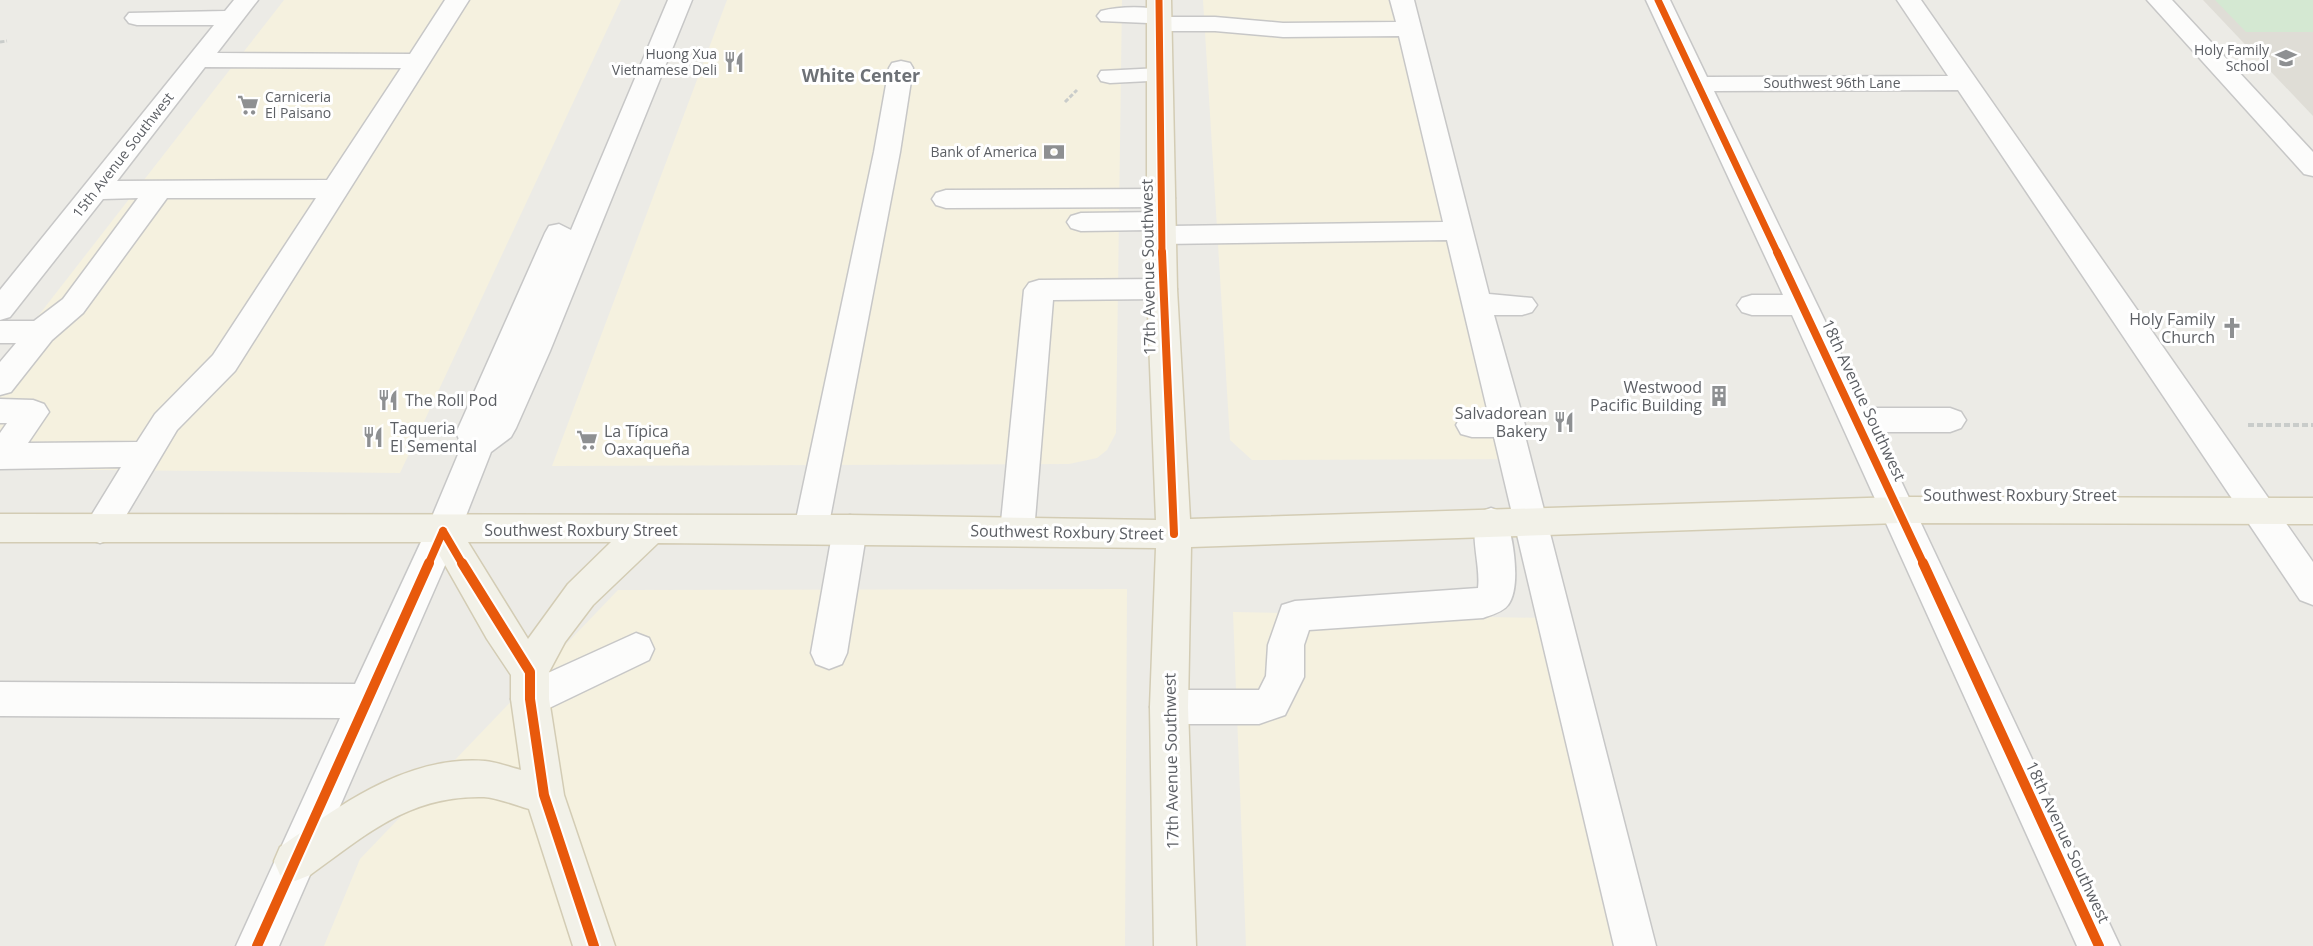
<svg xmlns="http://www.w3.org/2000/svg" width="2313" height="946" viewBox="0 0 2313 946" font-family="'Open Sans',sans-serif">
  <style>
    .commercial { fill: #f5f1df }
    .education { fill: #dfddd6 }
    .green { fill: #d4e8d2 }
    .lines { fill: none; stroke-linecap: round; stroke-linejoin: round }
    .minor-casing { stroke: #c7c7c7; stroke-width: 3 }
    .major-casing { stroke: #d3ccb4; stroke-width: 3 }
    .path-far1 { stroke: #c9ccca; stroke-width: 3; stroke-dasharray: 4.5 2; stroke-linecap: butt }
    .path { stroke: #c9ccca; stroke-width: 4; stroke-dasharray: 6 3; stroke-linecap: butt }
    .minor { fill: #fcfcfb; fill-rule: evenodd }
    .major { fill: #f2f1e8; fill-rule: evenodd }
    .cycleway-far2-casing { stroke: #fff; stroke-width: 10 }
    .cycleway-far1-casing { stroke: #fff; stroke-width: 12 }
    .cycleway-casing { stroke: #fff; stroke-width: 14 }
    .cycleway-far2 { stroke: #e8590c; stroke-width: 7 }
    .cycleway-far1 { stroke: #e8590c; stroke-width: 8 }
    .cycleway { stroke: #e8590c; stroke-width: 10 }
    .labels { text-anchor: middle; stroke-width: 6; stroke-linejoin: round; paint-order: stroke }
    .far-poi-label { font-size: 14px; fill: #5c5f64; stroke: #fff; text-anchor: end }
    .far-street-label { font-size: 14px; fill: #5c5f64; stroke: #fff }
    .street-label { font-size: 16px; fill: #5c5f64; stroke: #fff }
    .poi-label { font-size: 16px; fill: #5c5f64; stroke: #fff; text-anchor: end }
    .far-district-label { font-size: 18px; font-weight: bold; fill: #6d7176; stroke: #fff }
  </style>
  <rect width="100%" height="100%" fill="#ecebe6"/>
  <!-- commercial -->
  <path class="commercial" d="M284,0H621L400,473L0,469V365Z
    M727,0H1122L1116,433L1107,450L1097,458L1069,464L552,466Z
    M1203,0H1415L1532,459L1252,460L1230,440Z
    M1127,589L1125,946H324L360,859L618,590Z
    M1233,612L1545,618L1619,946H1246Z"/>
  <!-- education -->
  <path class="education" d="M2203,0H2313V116Z"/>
  <!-- green -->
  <path class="green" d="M2215,0H2313V32H2246Z"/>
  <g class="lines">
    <defs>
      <path id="minor" d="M234,0H258L217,53L410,54L445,0H469L235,371L177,430L112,539L100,543L88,539L83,529L121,467L0,469V433L7,423H0V399L33,400L44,404L49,412L28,443L137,442L155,414L213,355L316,198H167L83,313L52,340L11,392L0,395V362L16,343H0V321H34L63,299L138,198L103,199L10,317L0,320V290L214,25H137L129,23L125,18L129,13L225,11ZM205,67L401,68L327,180L117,181Z
        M668,0H692L550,351L516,428L511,437L491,452L460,531L279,946H236L340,718L0,716V682L355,684L426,531L462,445L456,433L545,233L549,226L559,224L571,230Z
        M1390,0H1414L1489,294L1532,298L1537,305L1532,312L1522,315H1494L1525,425L1523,428L1656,946H1614L1494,437H1472L1461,434L1456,425L1461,416L1488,413L1447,240L1161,244L1151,242L1147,235L1150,230L1081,231L1071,228L1067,222L1071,216L1081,213L1161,212L1171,215L1175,221L1172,226L1443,222L1399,36L1283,37L1215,31H1159L1151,29L1148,23L1101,21L1097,16L1101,11C1120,6 1148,6 1167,11L1170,17H1215L1283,23L1396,22Z
        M1646,0H1670L1707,77L1948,76L1897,0H1921L2313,562V605L2300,600L1958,90L1714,91L1867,408H1950L1961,412L1966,420L1961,428L1950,432H1878L2120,946H2077L1792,315H1752L1742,312L1737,305L1742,298L1752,295H1783Z
        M2147,0H2172L2313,152V176L2304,174Z
        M901,61L910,63L913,68L900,152L828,529L823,539L811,543L799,539L794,529L874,152L889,68L892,63Z
        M1160,68L1169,70L1172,75L1169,80L1110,83L1101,81L1098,76L1101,71Z
        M1161,189L1171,192L1175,198L1171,204L1161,207L946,208L936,205L932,199L936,193L946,190Z
        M1162,279L1172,282L1177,289L1172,296L1162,299L1053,300L1034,532L1029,542L1017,546L1005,542L1000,532L1024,290L1029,283L1039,280Z
        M1491,508L1503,512C1513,531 1522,587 1508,605C1503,612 1491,615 1483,618L1309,630L1304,645V677L1285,715L1259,724H1169L1156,719L1150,707L1156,695L1169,690H1259L1266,676L1268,645L1282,605L1295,601L1478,588C1481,564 1468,533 1479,512Z
        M850,515L862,519L867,529L847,653L842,664L829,669L816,664L811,653L833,529L838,519Z
        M636,633L649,638L654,649L649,660L543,711L530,716L517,711L511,699L517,687Z"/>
      <path id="major" d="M1147,0H1171L1177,289L1190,519L1899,497L2313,498V524L1899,523L1191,547L1188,707L1196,946H1154L1150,707L1156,548L658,543L593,605L565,642L549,672V699L564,795L615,946H573L529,809C515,805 498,798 484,797C409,795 367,834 310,875L295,881L280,875L274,861L280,847C341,805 407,755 485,761C497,762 509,767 521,770L511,699V675L487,639L432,542H0V514L850,515L1156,520L1147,289ZM468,542H611L568,584L528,639Z"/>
    </defs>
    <!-- minor casing -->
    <use href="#minor" class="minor-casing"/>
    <!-- major casing -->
    <use href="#major" class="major-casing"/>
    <!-- path-far1 -->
    <path class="path-far1" d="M0,42L7,41
      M1065,102L1077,90"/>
    <!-- path -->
    <path class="path" d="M2248,425H2313"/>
    <!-- minor -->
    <use href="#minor" class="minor"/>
    <!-- major -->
    <use href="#major" class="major"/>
    <defs>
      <path id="cycleway-far2" d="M1159,0L1162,254
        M1658,0L1778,254"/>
      <path id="cycleway-far1" d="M1162,252L1174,534
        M1777,252L1924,565
        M443,531L463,565
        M428,565L443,531"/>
      <path id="cycleway" d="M462,563L530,672V699L544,795L594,946
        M1923,563L2099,946
        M257,946L429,563"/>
    </defs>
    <!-- cycleway-far2 casing -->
    <use href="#cycleway-far2" class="cycleway-far2-casing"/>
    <!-- cycleway-far1 casing -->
    <use href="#cycleway-far1" class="cycleway-far1-casing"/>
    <!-- cycleway casing -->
    <use href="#cycleway" class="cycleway-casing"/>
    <!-- cycleway-far2 -->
    <use href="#cycleway-far2" class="cycleway-far2"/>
    <!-- cycleway-far1 -->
    <use href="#cycleway-far1" class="cycleway-far1"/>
    <!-- cycleway -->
    <use href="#cycleway" class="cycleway"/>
  </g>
  <!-- icons -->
  <defs>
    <symbol id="school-bare" viewBox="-9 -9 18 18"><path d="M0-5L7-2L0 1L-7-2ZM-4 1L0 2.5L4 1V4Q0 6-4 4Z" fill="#8e9092" stroke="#fff" stroke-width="2.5" paint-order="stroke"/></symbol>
    <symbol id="restaurant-bare" viewBox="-9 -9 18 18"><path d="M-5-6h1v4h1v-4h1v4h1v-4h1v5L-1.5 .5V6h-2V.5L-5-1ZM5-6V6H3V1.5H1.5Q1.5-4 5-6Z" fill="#8e9092" stroke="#fff" stroke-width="2.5" paint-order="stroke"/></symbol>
    <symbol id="supermarket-bare" viewBox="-9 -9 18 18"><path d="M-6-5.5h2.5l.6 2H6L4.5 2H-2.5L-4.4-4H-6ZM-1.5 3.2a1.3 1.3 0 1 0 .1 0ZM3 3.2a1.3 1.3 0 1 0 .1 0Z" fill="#8e9092" stroke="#fff" stroke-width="2.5" paint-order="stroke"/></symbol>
    <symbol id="bank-bare" viewBox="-9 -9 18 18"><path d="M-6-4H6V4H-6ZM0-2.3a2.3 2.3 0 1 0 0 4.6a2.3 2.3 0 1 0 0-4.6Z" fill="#8e9092" stroke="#fff" stroke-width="2.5" paint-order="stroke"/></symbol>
    <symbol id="church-bare" viewBox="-9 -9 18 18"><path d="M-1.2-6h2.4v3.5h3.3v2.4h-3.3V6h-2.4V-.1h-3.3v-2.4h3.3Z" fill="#8e9092" stroke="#fff" stroke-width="2.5" paint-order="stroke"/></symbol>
    <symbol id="building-bare" viewBox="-9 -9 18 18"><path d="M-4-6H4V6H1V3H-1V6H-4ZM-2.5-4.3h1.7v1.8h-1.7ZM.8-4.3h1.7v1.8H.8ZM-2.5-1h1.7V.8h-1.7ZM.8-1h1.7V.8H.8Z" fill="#8e9092" stroke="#fff" stroke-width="2.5" paint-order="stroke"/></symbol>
  </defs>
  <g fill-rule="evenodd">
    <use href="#school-bare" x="2271" y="43" width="30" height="30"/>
    <use href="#restaurant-bare" x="719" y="47" width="30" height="30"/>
    <use href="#supermarket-bare" x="233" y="90" width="30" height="30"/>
    <use href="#bank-bare" x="1039" y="137" width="30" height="30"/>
    <use href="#church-bare" x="2217" y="313" width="30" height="30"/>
    <use href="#building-bare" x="1704" y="381" width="30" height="30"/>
    <use href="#restaurant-bare" x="373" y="385" width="30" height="30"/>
    <use href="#restaurant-bare" x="1549" y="407" width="30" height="30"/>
    <use href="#restaurant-bare" x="358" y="422" width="30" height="30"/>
    <use href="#supermarket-bare" x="572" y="425" width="30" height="30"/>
  </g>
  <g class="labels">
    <!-- far-poi labels -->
    <g class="far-poi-label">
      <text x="2269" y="55">Holy Family<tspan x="2269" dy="16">School</tspan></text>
      <text x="717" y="59">Huong Xua<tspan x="717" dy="16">Vietnamese Deli</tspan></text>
      <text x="265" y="102" text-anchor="start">Carniceria<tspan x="265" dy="16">El Paisano</tspan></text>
      <text x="1037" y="157">Bank of America</text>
    </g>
    <!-- far-street labels -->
    <g class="far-street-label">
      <text x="1832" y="88">Southwest 96th Lane</text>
      <text transform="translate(123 155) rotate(-52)" y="5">15th Avenue Southwest</text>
    </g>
    <!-- street labels -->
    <g class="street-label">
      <text transform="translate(1148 267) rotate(-91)" y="6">17th Avenue Southwest</text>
      <text transform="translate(1864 400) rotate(65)" y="6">18th Avenue Southwest</text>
      <text x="2020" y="501">Southwest Roxbury Street</text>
      <text x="581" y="536">Southwest Roxbury Street</text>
      <text transform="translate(1067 532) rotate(1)" y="6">Southwest Roxbury Street</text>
      <text transform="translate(1171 761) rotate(-91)" y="6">17th Avenue Southwest</text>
      <text transform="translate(2068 842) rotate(65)" y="6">18th Avenue Southwest</text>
    </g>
    <!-- poi labels -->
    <g class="poi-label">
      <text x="2215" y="325">Holy Family<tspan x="2215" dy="18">Church</tspan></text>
      <text x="1702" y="393">Westwood<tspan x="1702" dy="18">Pacific Building</tspan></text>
      <text x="405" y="406" text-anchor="start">The Roll Pod</text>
      <text x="1547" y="419">Salvadorean<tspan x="1547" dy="18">Bakery</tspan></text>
      <text x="390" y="434" text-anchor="start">Taqueria<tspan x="390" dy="18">El Semental</tspan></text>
      <text x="604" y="437" text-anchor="start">La Típica<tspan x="604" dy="18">Oaxaqueña</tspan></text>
    </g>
    <!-- far-district labels -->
    <g class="far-district-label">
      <text x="861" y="82">White Center</text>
    </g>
  </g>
</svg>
